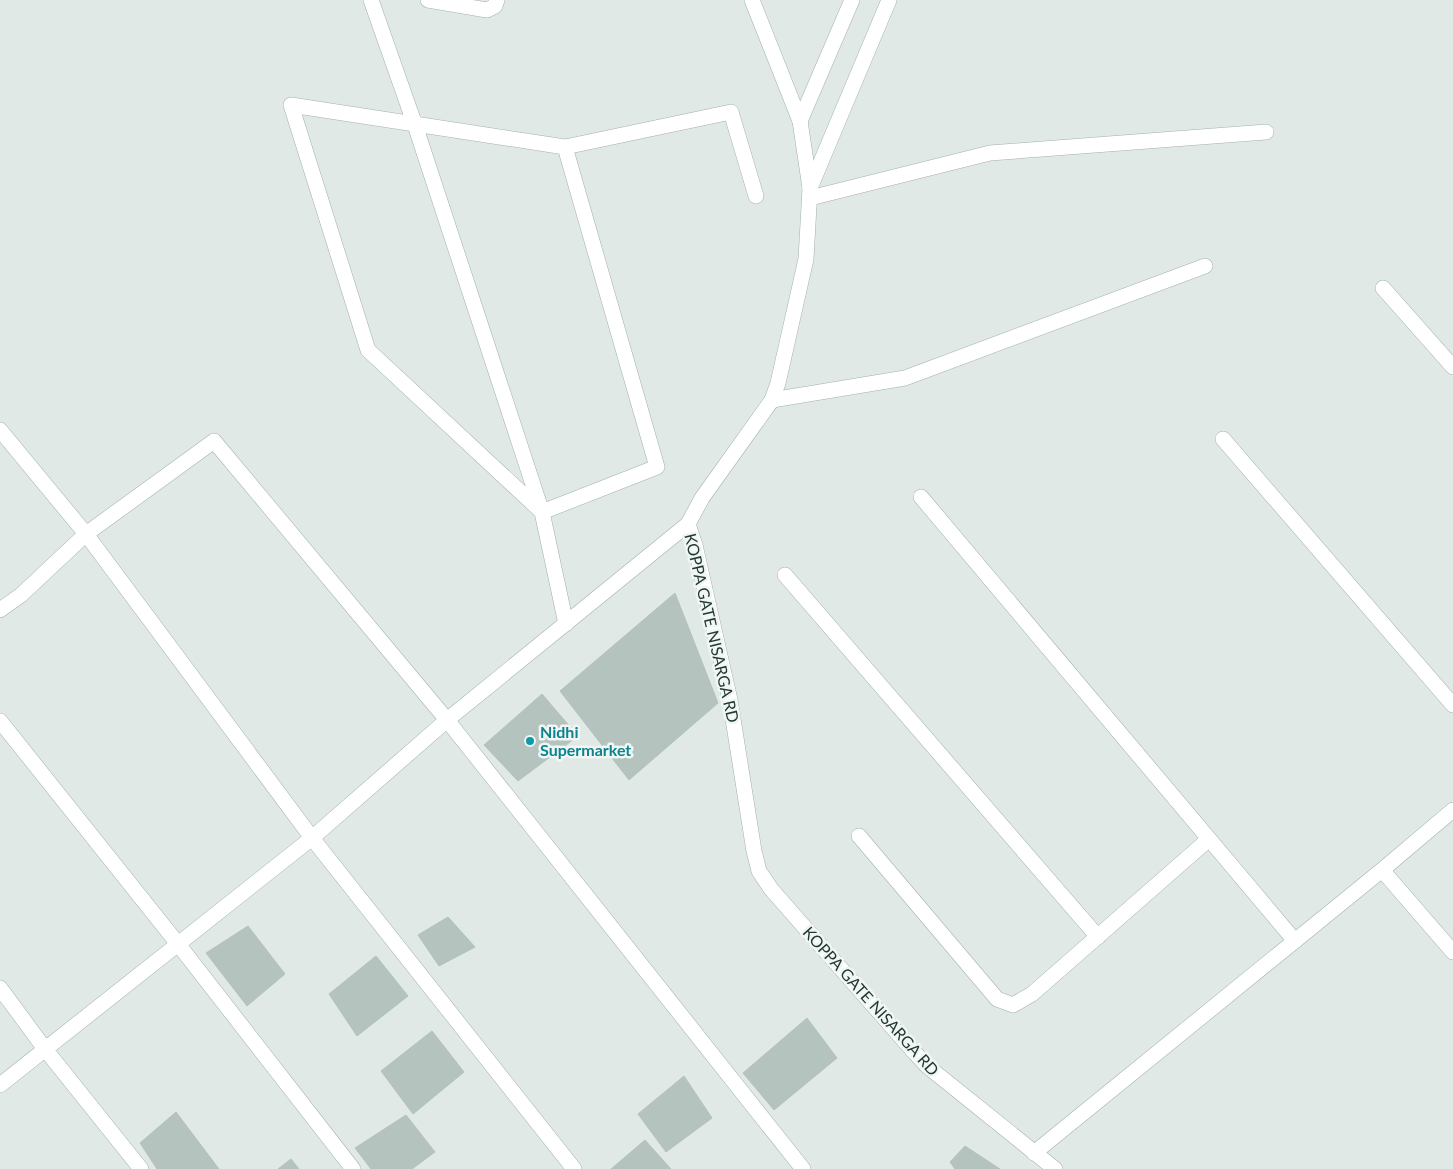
<svg xmlns="http://www.w3.org/2000/svg" width="1453" height="1169" viewBox="0 0 1453 1169" font-family="Lato,sans-serif">
  <style>
    .building { fill: #b5c3bf; stroke: #b3c2bd }
    .lines { fill: none; stroke-linecap: round; stroke-linejoin: round }
    .minor-casing { stroke: #a4b0ac; stroke-width: 16 }
    .tertiary-casing { stroke: #a4b0ac; stroke-width: 16 }
    .minor { stroke: #fff; stroke-width: 15 }
    .tertiary { stroke: #fff; stroke-width: 15 }
    .culture-dot { fill: #0f9aa8; stroke: #f0f6f3; stroke-width: 2 }
    .labels { text-anchor: middle; stroke-width: 5; stroke-linejoin: round; paint-order: stroke }
    .street-label { font-size: 16px; fill: #233733; stroke: #f0f6f3 }
    .culture-label { font-size: 16px; font-weight: bold; fill: #0d838f; stroke: #f0f6f3; text-anchor: start }
  </style>
  <rect width="100%" height="100%" fill="#e0e9e5"/>
  <!-- building -->
  <path class="building" d="M675,593L718,703L629,780L560,691Z
    M542,694L578,736L518,781L484,745Z
    M448,917L475,947L439,966L418,935Z
    M248,926L285,974L247,1006L206,953Z
    M376,956L408,996L357,1036L329,994Z
    M807,1018L837,1058L774,1110L743,1073Z
    M432,1031L464,1072L413,1114L381,1071Z
    M684,1076L712,1118L666,1152L638,1114Z
    M176,1112L219,1169H157L140,1143Z
    M406,1115L435,1152L412,1169H371L355,1148Z
    M645,1140L671,1169H611Z
    M965,1146L1000,1169H955L950,1162Z
    M291,1159L299,1169H278Z"/>
  <g class="lines">
    <defs>
      <path id="minor" d="M371,0L415,125L542,512L566,624
        M428,0L487,10L495,6L497,0
        M800,121L852,0
        M565,147L657,467L542,512L368,350L291,105L565,147L731,112L756,196
        M810,188L889,0
        M810,198L990,153L1266,132
        M1383,288L1453,367
        M772,400L905,378L1205,266
        M0,430L86,534L312,838L574,1169
        M1223,439L1453,705
        M921,497L1295,941
        M785,575L1098,937
        M0,610L21,595L86,534L214,441L447,720L803,1169
        M0,721L178,944L353,1169
        M859,836L997,999L1013,1005L1032,994L1209,839
        M1382,870L1453,952
        M0,988L45,1049L141,1169
        M0,1085L312,838L447,720L688,524
        M1034,1153L1382,870L1453,810"/>
      <path id="tertiary" d="M752,0L800,121L810,188L806,259L778,383L772,400L702,498L688,524L695,545L730,700L754,851L759,871L771,889L915,1053L927,1066L1055,1169"/>
    </defs>
    <!-- minor casing -->
    <use href="#minor" class="minor-casing"/>
    <!-- tertiary casing -->
    <use href="#tertiary" class="tertiary-casing"/>
    <!-- minor -->
    <use href="#minor" class="minor"/>
    <!-- tertiary -->
    <use href="#tertiary" class="tertiary"/>
  </g>
  <!-- markers -->
  <circle class="culture-dot" cx="530" cy="741" r="5"/>
  <g class="labels">
    <!-- street labels -->
    <g class="street-label">
      <text transform="translate(712 628) rotate(77)" y="6">KOPPA GATE NISARGA RD</text>
      <text transform="translate(871 1001) rotate(48)" y="6">KOPPA GATE NISARGA RD</text>
    </g>
    <!-- culture labels -->
    <g class="culture-label">
      <text x="540" y="738">Nidhi<tspan x="540" dy="18">Supermarket</tspan></text>
    </g>
  </g>
</svg>
